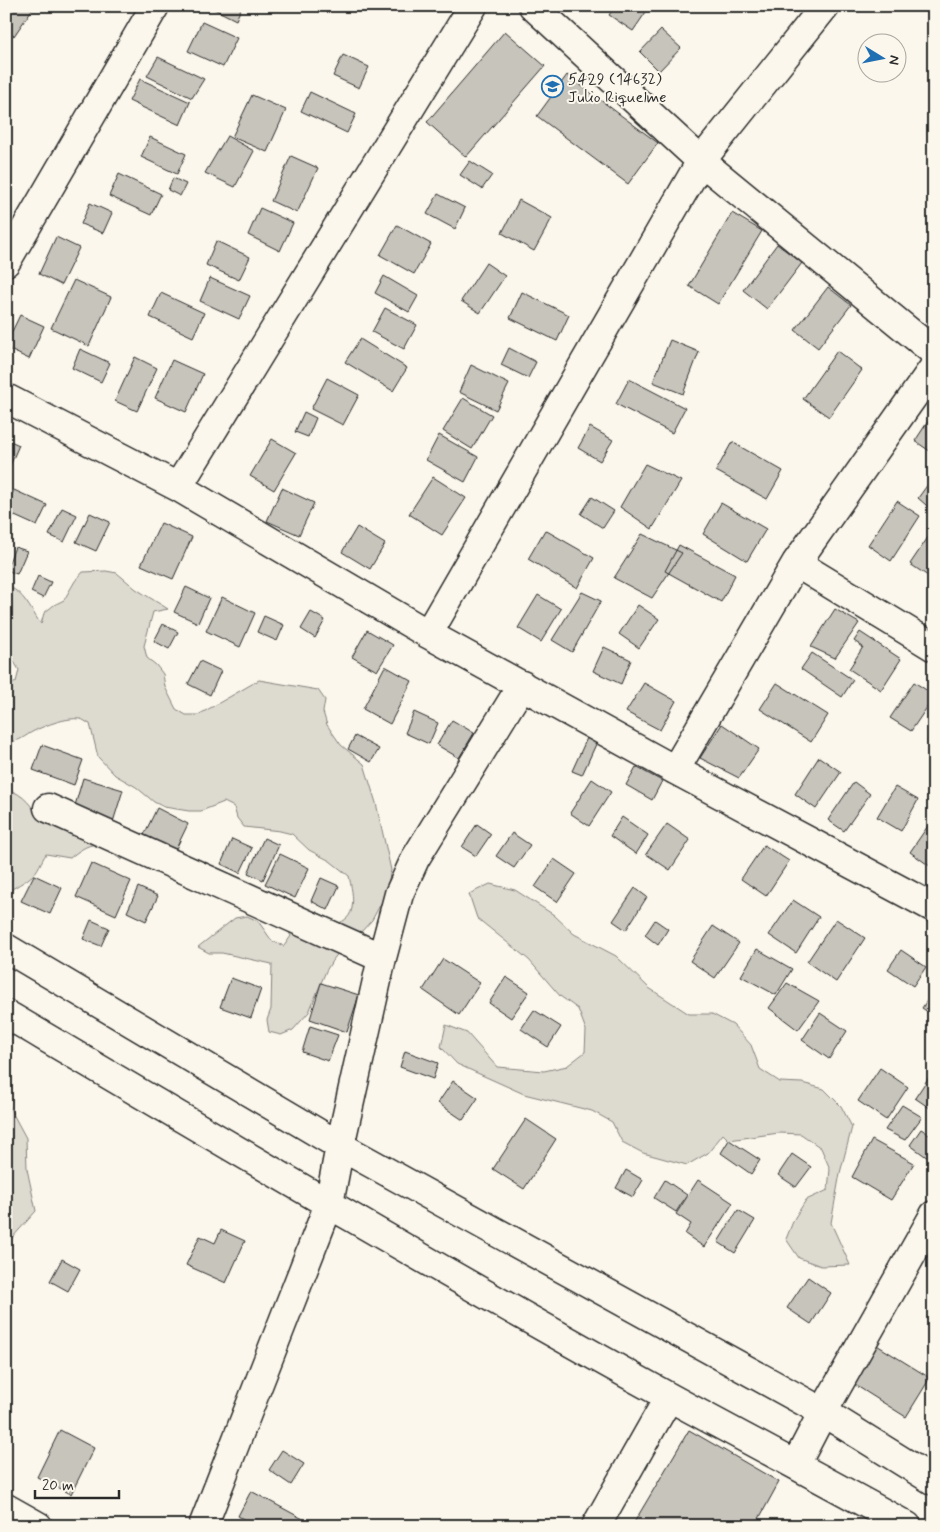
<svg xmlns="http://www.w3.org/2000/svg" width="940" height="1532" viewBox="0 0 940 1532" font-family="Mynerve,sans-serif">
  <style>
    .green { fill: #dddad0; stroke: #84827e }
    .building { fill: #c7c4bc; stroke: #2b2b2b }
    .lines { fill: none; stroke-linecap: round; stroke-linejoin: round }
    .street-casing { stroke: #2b2b2b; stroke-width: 31 }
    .street { stroke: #fbf7ec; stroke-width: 28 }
    .labels { text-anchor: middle; stroke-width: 4; stroke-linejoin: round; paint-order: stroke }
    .poi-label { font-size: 16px; fill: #2b2b2b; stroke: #fbf7ec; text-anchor: start }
  </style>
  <rect width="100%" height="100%" fill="#fbf7ec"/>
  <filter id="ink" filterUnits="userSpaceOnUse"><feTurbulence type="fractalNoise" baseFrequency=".02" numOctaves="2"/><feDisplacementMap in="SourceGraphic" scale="10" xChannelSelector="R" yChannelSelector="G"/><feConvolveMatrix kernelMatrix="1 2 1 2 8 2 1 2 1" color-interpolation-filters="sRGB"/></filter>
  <g filter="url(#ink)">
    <!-- green -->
    <path class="green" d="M106,571L117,573L136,589L168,609L153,612L144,646L147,658L156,665L163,674L165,687L176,709L186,715H198L259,680L318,690L325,700L323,712L327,725L341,745L364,764L376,803L391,870L385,896L372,920L362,931L350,938L332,961L326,971L309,1012L293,1030L281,1035L269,1032L267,1020L271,1009L272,964L222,953H209L198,947L235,918L247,916L258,921L272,941L284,946L291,936L285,926C304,926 348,933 352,908C354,897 351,886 349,876L330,861L309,850L292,834L280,831L244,827L237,818L234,807L224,802L201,811H189L164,807L154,802L136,787L115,775L98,757L90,724C87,723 83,719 80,719C67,717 46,725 34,731C24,736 19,743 6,741V687L16,682L19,670L13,660L6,658V585C25,593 29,608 41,624L44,613L54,605L64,600L75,581L83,572Z
      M6,789C25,794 32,807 42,822L53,825L87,820L124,847L122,860C115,856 111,852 106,848C93,839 80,850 70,858L46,854C42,860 37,872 33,875C25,883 14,886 6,894Z
      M490,884L515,890L554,915L574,934L616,956L649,988L689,1014H712L733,1025L751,1045L760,1069L780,1082L802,1083L824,1089L841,1106L852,1127L840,1173L831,1223L850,1265L821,1266L799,1258L786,1239L794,1219L806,1200L828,1190L830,1169L821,1148L801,1134L779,1133L729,1140L723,1134L708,1153L687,1165L643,1153L622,1142L612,1122L592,1111L524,1094L457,1064L441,1047L446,1025L467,1033L497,1067L544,1071L567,1066L585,1052L586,1030L578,1009L560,996L529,960L477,918L469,894Z
      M6,1101L26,1138L27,1169L36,1211L11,1239L6,1240Z"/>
    <!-- building -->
    <path class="building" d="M6,6H30L33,8L14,36L6,31Z
      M208,6H242L236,20Z
      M615,6H650L633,31L609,15Z
      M202,22L237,38L223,67L188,51Z
      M661,30L681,48L659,71L640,52Z
      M505,31L545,66L466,157L427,122Z
      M343,55L369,67L359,88L333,76Z
      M158,57L204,79L192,98L147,76Z
      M567,75L658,143L628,184L537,116Z
      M140,79L190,102L180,125L129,101Z
      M310,92L356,114L347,133L301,111Z
      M252,95L286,110L267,152L232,137Z
      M227,136L254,151L235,187L205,173Z
      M150,137L186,154L177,174L141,157Z
      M291,156L318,168L297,213L271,201Z
      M470,161L492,175L482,189L460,175Z
      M119,174L161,194L151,215L109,196Z
      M173,178L186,184L180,196L168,190Z
      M438,194L465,208L455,229L427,214Z
      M519,200L552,218L534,251L502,233Z
      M90,203L112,213L103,233L81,224Z
      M260,208L293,223L280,251L248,235Z
      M732,213L762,231L718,304L689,286Z
      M397,225L431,244L414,274L380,255Z
      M56,237L79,248L61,285L39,274Z
      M216,241L250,257L239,280L206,265Z
      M777,244L802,263L767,309L743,290Z
      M486,263L505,276L480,313L461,301Z
      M384,276L418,296L409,312L375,293Z
      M210,278L250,296L239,319L200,301Z
      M74,280L111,297L89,346L51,328Z
      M828,287L851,305L818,348L795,330Z
      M522,292L569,315L557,341L510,318Z
      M161,293L204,313L193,337L150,317Z
      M385,308L417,325L404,349L372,332Z
      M20,315L44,326L29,359L6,348V344Z
      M360,339L407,368L393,391L345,362Z
      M670,340L699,352L683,394L653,382Z
      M509,348L536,362L528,378L501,365Z
      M80,349L110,363L101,382L72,368Z
      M837,351L862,370L829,417L803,399Z
      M135,357L157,368L137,411L115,401Z
      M172,360L203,374L186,412L155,398Z
      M471,365L509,384L496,410L459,392Z
      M327,378L359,395L343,425L311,409Z
      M629,379L685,408L672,433L616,404Z
      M463,398L492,415L472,449L443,431Z
      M304,412L316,418L308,437L295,432Z
      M934,412V454L915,441Z
      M590,427L613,440L600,461L578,448Z
      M439,435L478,457L465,482L426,460Z
      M6,439L19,445L9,468L6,467Z
      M272,439L296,453L274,490L250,476Z
      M732,442L783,471L767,499L716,471Z
      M645,464L681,481L652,529L620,507Z
      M934,476V512L918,498Z
      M433,477L466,498L442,535L409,514Z
      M282,488L314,503L299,535L267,521Z
      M14,490L47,505L37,526L6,512V507Z
      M592,497L614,511L603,528L581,514Z
      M897,501L920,516L891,561L868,545Z
      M721,503L766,529L747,561L703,534Z
      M62,508L77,515L64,542L49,535Z
      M90,513L110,522L96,551L76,542Z
      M161,523L192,537L173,579L141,565Z
      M357,527L385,544L370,569L342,552Z
      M545,530L594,558L577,588L528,559Z
      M933,530L934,531V580L910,564Z
      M642,534L682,553L652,598L614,578Z
      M679,545L735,575L721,602L665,571Z
      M15,547L27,551L17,574L6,570Z
      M38,576L51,582L43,598L31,592Z
      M186,587L209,598L198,623L174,612Z
      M582,592L601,601L572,652L552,640Z
      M538,595L561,609L541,642L518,628Z
      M222,597L255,613L240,647L206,631Z
      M638,605L659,619L639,648L619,634Z
      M835,609L859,623L835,658L811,647Z
      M311,612L325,620L315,638L301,629Z
      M264,616L284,625L277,641L257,632Z
      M163,624L178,632L169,649L154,641Z
      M367,630L393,645L377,671L352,657Z
      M860,632L901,659L881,690L849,669L863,647L854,641Z
      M604,647L631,660L621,684L593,671Z
      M812,653L853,680L842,697L801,669Z
      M200,661L221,671L210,695L188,684Z
      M385,666L412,681L390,724L363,709Z
      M914,682L934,695V697L911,731L890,718Z
      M644,683L676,701L660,730L626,712Z
      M777,683L828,715L811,742L760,709Z
      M414,712L438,723L429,744L405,733Z
      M452,720L474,733L459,758L437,745Z
      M722,724L759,749L739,778L700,758Z
      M934,732V747L927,741Z
      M355,736L379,749L371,762L348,749Z
      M587,738L597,742L582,775L572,771Z
      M42,745L83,760L74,785L33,770Z
      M819,757L841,772L816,809L795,794Z
      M636,767L662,781L652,800L626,785Z
      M83,778L123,790L113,822L74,809Z
      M592,779L611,792L589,826L570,813Z
      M854,782L870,794L844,831L828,820Z
      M895,787L918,800L901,831L877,817Z
      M157,808L188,824L172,857L141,841Z
      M622,817L648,835L636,854L610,836Z
      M932,820L934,821V869L910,852Z
      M477,824L491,834L476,856L462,847Z
      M667,824L690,840L670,870L646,854Z
      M512,833L530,845L514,868L496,856Z
      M264,838L279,845L263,880L248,873Z
      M232,839L252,848L240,873L221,864Z
      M764,845L789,861L766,896L741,879Z
      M280,854L309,868L295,898L265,884Z
      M554,859L576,874L557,902L535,887Z
      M91,863L131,881L116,915L76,897Z
      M34,875L62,888L50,914L21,901Z
      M321,878L339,886L328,910L311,901Z
      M138,887L158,896L146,921L127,912Z
      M635,888L647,897L626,930L613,921Z
      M793,900L819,917L796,953L769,935Z
      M836,919L865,938L836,982L807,962Z
      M91,920L109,928L101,946L83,939Z
      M655,920L668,929L658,945L645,935Z
      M713,926L739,943L715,978L690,961Z
      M757,949L792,969L776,995L741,976Z
      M901,950L926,967L913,986L888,969Z
      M443,959L480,983L459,1015L423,990Z
      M506,977L529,992L511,1018L489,1003Z
      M231,978L261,989L251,1018L220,1007Z
      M321,983L359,995L347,1032L310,1019Z
      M787,983L819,1001L798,1030L769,1008Z
      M934,990V1016L922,1008Z
      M534,1010L561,1027L548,1047L521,1029Z
      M820,1013L847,1031L829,1059L802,1040Z
      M310,1026L338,1035L328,1061L302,1052Z
      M405,1051L438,1063L433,1079L400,1067Z
      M880,1068L908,1087L886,1120L858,1101Z
      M929,1077L934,1080V1111L915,1098Z
      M453,1081L478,1098L463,1120L438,1103Z
      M902,1105L922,1117L905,1140L885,1130Z
      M526,1119L556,1139L524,1189L493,1169Z
      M921,1129L934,1137V1157L932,1161L910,1145Z
      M729,1140L760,1160L751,1174L721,1153Z
      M872,1140L914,1163L891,1200L852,1177Z
      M792,1154L811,1167L796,1187L778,1175Z
      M626,1170L643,1180L633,1197L616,1188Z
      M665,1180L687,1195L676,1212L654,1198Z
      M698,1180L733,1203L704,1247L685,1234L691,1224L676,1214Z
      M738,1210L755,1220L735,1253L718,1242Z
      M221,1230L245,1241L226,1283L186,1265L200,1236L215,1243Z
      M62,1259L80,1269L68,1291L50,1281Z
      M808,1277L831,1293L811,1324L787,1308Z
      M875,1344L930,1378L906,1417L852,1383Z
      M60,1430L94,1448L71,1494L37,1477Z
      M689,1430L779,1482L755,1526H632Z
      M282,1450L304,1464L291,1485L269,1470Z
      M251,1491L314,1525V1526H256L238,1516Z"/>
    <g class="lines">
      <defs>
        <path id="street" d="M533,6L701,161L934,352
          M6,262L155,6
          M6,398L178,487L428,634L675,770L934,908
          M178,487L473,6
          M796,563L934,647
          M428,634L701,161L825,6
          M675,770L796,563L934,367
          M48,808L382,958
          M6,948L340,1146L823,1412L934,1481
          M6,1014C226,1144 445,1274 669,1397C748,1440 828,1482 907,1526
          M796,1464L823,1412L934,1215
          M6,1508L38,1526
          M203,1526L329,1204L340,1146L382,958L399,894L415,859L522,685
          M596,1526L669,1397"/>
      </defs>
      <!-- street casing -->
      <use href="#street" class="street-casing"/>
      <!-- street -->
      <use href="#street" class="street"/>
    </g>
  </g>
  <!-- icons -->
  <defs>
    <symbol id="school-ring" viewBox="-11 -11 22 22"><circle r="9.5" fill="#fbf7ec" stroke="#1f6fb2" stroke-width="1.5"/><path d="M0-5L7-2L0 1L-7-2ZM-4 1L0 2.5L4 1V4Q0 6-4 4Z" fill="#1f6fb2"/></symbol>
  </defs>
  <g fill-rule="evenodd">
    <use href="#school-ring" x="540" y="74" width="25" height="25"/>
  </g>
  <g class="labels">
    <!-- poi labels -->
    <g class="poi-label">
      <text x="568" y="84">5429 (14632)<tspan x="568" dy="18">Julio Riquelme</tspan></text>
    </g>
  </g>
  <!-- margin -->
  <rect width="940" height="1532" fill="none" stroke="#fbf7ec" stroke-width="25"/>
  <rect x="12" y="12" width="915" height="1507" fill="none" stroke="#2b2b2b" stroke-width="2" filter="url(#ink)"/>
  <!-- north arrow -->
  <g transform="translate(882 58) rotate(100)"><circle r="24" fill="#fbf7ec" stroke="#a8a59f"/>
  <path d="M0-4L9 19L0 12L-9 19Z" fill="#1f6fb2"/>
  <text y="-8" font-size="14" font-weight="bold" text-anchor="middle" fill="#2b2b2b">N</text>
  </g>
  <!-- scale -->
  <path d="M35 1490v8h84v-8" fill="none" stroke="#2b2b2b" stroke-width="2.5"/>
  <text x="42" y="1490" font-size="15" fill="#2b2b2b" stroke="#fbf7ec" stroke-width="4" paint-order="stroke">20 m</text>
</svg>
